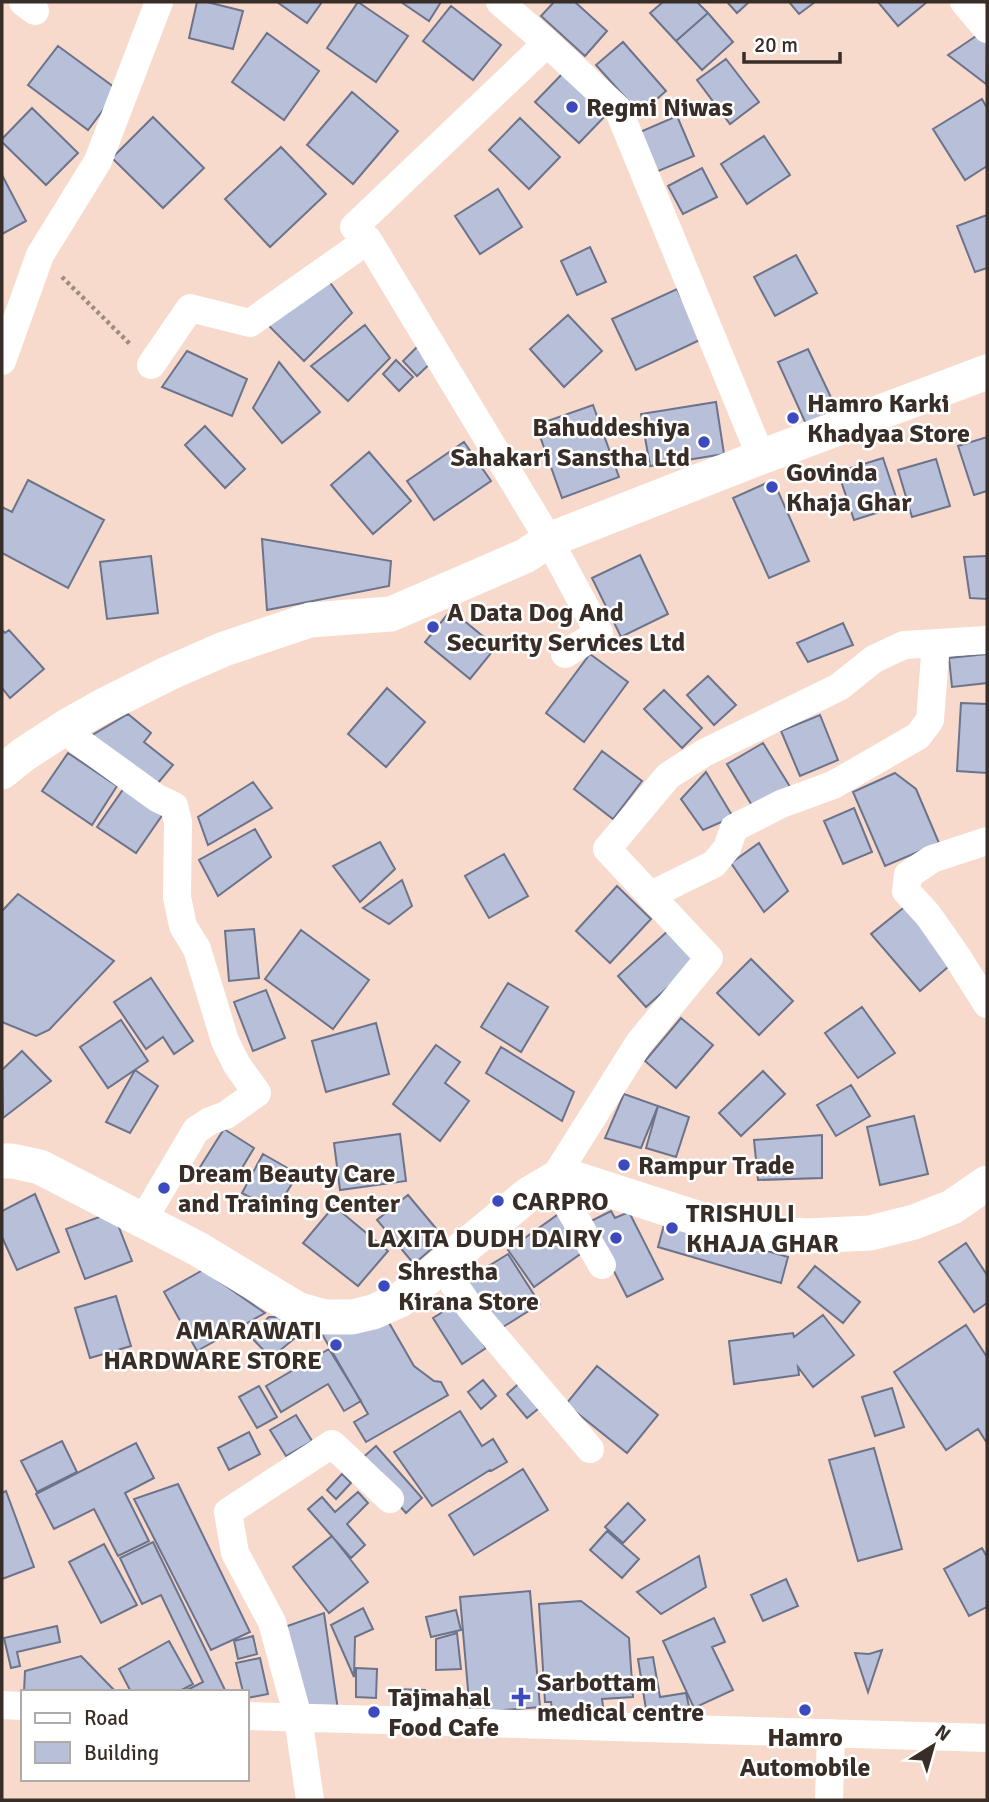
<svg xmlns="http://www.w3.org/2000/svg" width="989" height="1802" viewBox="0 0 989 1802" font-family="Signika,sans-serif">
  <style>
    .building { fill: #b7bfd9; stroke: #6c738b; stroke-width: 2 }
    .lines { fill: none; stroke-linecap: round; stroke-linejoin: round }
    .path { stroke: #9f8a80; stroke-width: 4.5; stroke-dasharray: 3.5 3.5; stroke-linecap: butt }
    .minor { stroke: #fff; stroke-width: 28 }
    .tertiary { stroke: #fff; stroke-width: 35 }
    .poi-dot { fill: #3c4abd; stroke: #fff; stroke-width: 2.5 }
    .labels { text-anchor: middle; stroke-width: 5; stroke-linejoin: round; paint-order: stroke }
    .poi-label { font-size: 26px; font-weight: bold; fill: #382d27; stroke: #fff; text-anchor: start }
  </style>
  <rect width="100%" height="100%" fill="#f7dacb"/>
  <!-- building -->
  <path class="building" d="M197,2H207L243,11L233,49L189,38Z
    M277,2H322L307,23Z
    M358,2L408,36L376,82L327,48Z
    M401,2H441L429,21Z
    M554,2H575L607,31L585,56L541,16Z
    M663,2H697L708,13L676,41L650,13Z
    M727,2H749L737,13Z
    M789,2H815L799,14Z
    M878,2H927L898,26Z
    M451,6L501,45L473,80L423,41Z
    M708,13L733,42L702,70L676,41Z
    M982,32L987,38L986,84L948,55Z
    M267,33L319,71L284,120L232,82Z
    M623,42L666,91L640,114L596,65Z
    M58,46L118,90L88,130L28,85Z
    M726,59L759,102L730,124L697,80Z
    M565,71L608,113L579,143L535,102Z
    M352,92L398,131L353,184L307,145Z
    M982,99L987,108V166L965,180L933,129Z
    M32,108L78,153L46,185L2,142V139Z
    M677,116L694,156L656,172L640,132Z
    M153,117L204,168L163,208L112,158Z
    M520,118L560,157L529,189L489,150Z
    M764,136L790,175L747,204L721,164Z
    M281,147L326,194L270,247L225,199Z
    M702,168L717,197L683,214L668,186Z
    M2,175L26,221L2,234Z
    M498,189L522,227L480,254L455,216Z
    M987,215V268L975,272L957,226Z
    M590,247L606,282L577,295L561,261Z
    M796,255L817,293L775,316L754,277Z
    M326,277L352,313L304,361L264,321Z
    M677,289L702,339L636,370L612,319Z
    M568,315L602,351L564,387L530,349Z
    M365,325L390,358L348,401L311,366Z
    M421,343L436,358L417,376L403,361Z
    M808,349L837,410L806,424L778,362Z
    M187,351L247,379L232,416L162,387Z
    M396,360L413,377L399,391L383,374Z
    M279,362L320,412L282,443L253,408Z
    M716,402L724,454L650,466L641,414Z
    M593,405L619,477L562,498L536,425Z
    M205,426L245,469L225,488L185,445Z
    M987,437V491L974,495L958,446Z
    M464,442L491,481L434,520L407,481Z
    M369,452L411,501L373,534L331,485Z
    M883,458L899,506L854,520L838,472Z
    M936,459L950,506L912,517L898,470Z
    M28,480L104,520L68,588L2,553V507L12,512Z
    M773,480L809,561L769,578L733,498Z
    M262,539L391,561L389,586L267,610Z
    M640,555L668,614L621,637L592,578Z
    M151,556L158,613L107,619L100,562Z
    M987,556V599L970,598L964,557Z
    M451,610L496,647L470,679L425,642Z
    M843,623L853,645L808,662L797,643Z
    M2,630L5,633L9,630L44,669L10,698L2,688Z
    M590,654L628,682L584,742L546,713Z
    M987,654V683L952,687L949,658Z
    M708,676L736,705L714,725L687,695Z
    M387,688L425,722L386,767L348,734Z
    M664,690L702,728L682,748L644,709Z
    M961,703L987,704V773L957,771Z
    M128,714L151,733L144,742L173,765L153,789L89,737Z
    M820,715L838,760L800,776L781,731Z
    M763,743L792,790L756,812L727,764Z
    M602,751L642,781L613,819L574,789Z
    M68,753L117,786L92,825L42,791Z
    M706,772L733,817L703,830L681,799Z
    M895,773L916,789L939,843L885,866L853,792Z
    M253,782L272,808L208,845L198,817Z
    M124,788L163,814L136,853L97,827Z
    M854,808L872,852L843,864L824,821Z
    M255,829L271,857L218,896L199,860Z
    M380,842L395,869L360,902L333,866Z
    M759,843L788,891L764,912L731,863Z
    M504,854L528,896L489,918L465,876Z
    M402,880L412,906L389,924L363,908Z
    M617,886L651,919L610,963L576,931Z
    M18,894L114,961L49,1030L36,1036L2,1022V911Z
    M907,905L954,962L920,991L871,934Z
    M254,929L259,978L229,981L225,931Z
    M301,930L369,980L333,1029L265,979Z
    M669,930L697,961L646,1007L618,976Z
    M751,959L793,1001L759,1035L717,993Z
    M151,978L193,1041L174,1054L163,1037L146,1049L114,1002Z
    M508,983L548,1007L521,1052L481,1027Z
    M266,990L285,1038L253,1051L234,1002Z
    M862,1007L895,1053L858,1078L825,1033Z
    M681,1018L713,1045L676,1088L645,1061Z
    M121,1020L148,1061L108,1088L80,1047Z
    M376,1023L389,1074L326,1092L312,1041Z
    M436,1045L460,1062L445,1083L469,1101L440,1141L393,1104Z
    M501,1047L574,1092L562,1121L486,1073Z
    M22,1051L51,1081L3,1118L2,1070Z
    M135,1070L158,1086L130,1133L106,1122Z
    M763,1071L785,1094L741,1136L719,1113Z
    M851,1085L870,1116L836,1136L817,1105Z
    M624,1094L658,1106L641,1148L605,1138Z
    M658,1106L689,1117L676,1157L646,1148Z
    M914,1116L928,1174L880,1185L867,1127Z
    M224,1129L254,1148L233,1183L200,1167Z
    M400,1134L406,1181L340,1190L334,1143Z
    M822,1135V1178L758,1180L754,1140Z
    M263,1154L298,1174L275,1211L242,1193Z
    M35,1194L59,1252L17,1270L2,1237V1211Z
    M408,1195L444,1238L414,1264L377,1220Z
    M334,1206L388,1251L358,1286L303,1243Z
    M611,1211L615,1218L629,1212L663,1279L627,1297L589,1222Z
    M113,1212L132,1261L85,1279L66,1229Z
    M560,1213L586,1250L534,1287L508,1250Z
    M665,1221L788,1257L781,1283L658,1247Z
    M966,1243L987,1275V1303L974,1312L939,1262Z
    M508,1254L540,1304L498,1330L466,1280Z
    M815,1266L860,1302L843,1323L798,1287Z
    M203,1270L265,1313L197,1351L164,1292Z
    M116,1296L131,1346L90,1358L75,1308Z
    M457,1303L486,1348L462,1364L433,1318Z
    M823,1315L854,1355L813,1387L798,1367L799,1375L734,1384L729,1341L793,1333L794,1337Z
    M269,1317H280L302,1332L271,1358L249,1335Z
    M388,1321L414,1366L434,1381L441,1382L448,1395L366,1442L354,1422L368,1414L322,1334Z
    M966,1325L987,1357V1443L978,1429L946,1450L894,1372Z
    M329,1349L361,1401L344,1411L328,1384L281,1412L266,1386Z
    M597,1366L658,1415L627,1453L566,1404Z
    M524,1379L544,1404L527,1418L507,1394Z
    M483,1380L496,1396L481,1409L468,1392Z
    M259,1386L277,1417L257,1428L239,1397Z
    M892,1388L904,1427L875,1436L862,1397Z
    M460,1411L482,1446L493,1439L507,1462L491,1471L490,1470L432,1506L394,1452Z
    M296,1415L312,1441L286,1456L270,1430Z
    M249,1432L260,1454L229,1470L218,1448Z
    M62,1441L77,1472L37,1492L21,1461Z
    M136,1443L154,1478L125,1493L149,1541L118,1556L94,1509L54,1529L36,1494Z
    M376,1446L422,1498L406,1513L359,1461Z
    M874,1448L902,1549L858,1561L829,1460Z
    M523,1469L548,1510L474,1555L449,1515Z
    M342,1474L351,1483L336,1499L327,1490Z
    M178,1484L250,1632L211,1650L134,1499Z
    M6,1491L34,1567L2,1579V1493Z
    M358,1492L368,1503L347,1524L365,1545L351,1558L308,1509L322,1497L335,1512Z
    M628,1503L645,1520L623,1543L605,1527Z
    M607,1531L639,1559L622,1578L590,1550Z
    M332,1536L368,1582L329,1613L293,1567Z
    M153,1542L226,1692H183L203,1682L161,1595L142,1604L120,1558Z
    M104,1544L137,1605L101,1623L69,1562Z
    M982,1548L987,1557V1607L969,1616L944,1569Z
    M699,1556L706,1587L661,1614L637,1592Z
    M786,1579L798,1606L763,1621L751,1595Z
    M530,1591L540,1707L470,1713L460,1597Z
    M581,1601L629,1638L633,1697L602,1699L605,1720L554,1723L551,1702H545L539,1604Z
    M363,1608L373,1629L355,1637L354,1677L331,1625Z
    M456,1610L461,1630L431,1637L426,1617Z
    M324,1613L338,1710L299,1712L282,1628Z
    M714,1618L725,1642L712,1647L733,1690L694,1708L663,1641Z
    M57,1626L60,1642L17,1652L20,1666L11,1668L4,1638Z
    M457,1633L461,1669L436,1670V1639Z
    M253,1636L257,1654L238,1659L234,1641Z
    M169,1641L193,1684L178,1692H131L119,1669Z
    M882,1650L868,1692L855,1653L869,1654Z
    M81,1656L116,1692H24L25,1671Z
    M653,1657L660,1697L686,1693L692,1720L649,1728L638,1659Z
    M260,1658L268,1694L247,1698V1692H243L236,1663Z
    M356,1668L377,1669L376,1698L356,1697Z
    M393,1689L425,1690L424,1709L393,1708Z"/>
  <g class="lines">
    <!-- path -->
    <path class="path" d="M62,277L131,345"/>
    <!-- minor -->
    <path class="minor" d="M23,2L35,11
      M500,2L547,43L618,109L761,457
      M964,2L987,29
      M547,43L354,227L368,240L549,540L599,633L565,654
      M2,361L40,255L98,161L159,2
      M151,365L190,308L250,323L368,240
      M69,725L77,740L157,798L174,806L178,822L177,897L183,926L197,949L225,1041L237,1065L257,1093L226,1115L210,1121L196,1130L143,1220
      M987,841L932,859L908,875L906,891L928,915L956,955L987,1004
      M651,895L714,864L727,848L734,828L781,804L833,785L918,736L930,720L936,643
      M602,1265L553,1180L639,1043L709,958L607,849L668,776L704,753L839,687L874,659L904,645L987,640
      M442,1267L471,1309L590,1449
      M2,1705L23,1706
      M247,1716L987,1738
      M310,1800L298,1717L272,1622L235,1553L228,1512L332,1444L390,1499
      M829,1800L831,1733"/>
    <!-- tertiary -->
    <path class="tertiary" d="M2,772L23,755L69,725L103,706L169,673L224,649L310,620L391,614L525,556L549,540L761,457L987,372
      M2,1161H12L40,1167L198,1249L297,1309L324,1317H352L373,1312L400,1300L529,1194L553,1180L572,1178L737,1231L806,1236L870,1233L914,1222L952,1207L987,1183"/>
  </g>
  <!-- markers -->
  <g class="poi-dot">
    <circle cx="572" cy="107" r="7"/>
    <circle cx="793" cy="418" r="7"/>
    <circle cx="704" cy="442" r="7"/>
    <circle cx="772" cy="487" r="7"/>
    <circle cx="433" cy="627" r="7"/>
    <circle cx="624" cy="1165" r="7"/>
    <circle cx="164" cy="1188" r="7"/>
    <circle cx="498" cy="1201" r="7"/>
    <circle cx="672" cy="1228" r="7"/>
    <circle cx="616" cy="1238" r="7"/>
    <circle cx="384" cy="1286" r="7"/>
    <circle cx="336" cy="1345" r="7"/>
    <path d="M517.5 1686.5h7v7h7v7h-7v7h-7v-7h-7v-7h7z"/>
    <circle cx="805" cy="1710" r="7"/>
    <circle cx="374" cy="1712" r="7"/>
  </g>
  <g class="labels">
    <!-- poi labels -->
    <g class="poi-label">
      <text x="586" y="116">Regmi Niwas</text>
      <text x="807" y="412">Hamro Karki<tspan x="807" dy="30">Khadyaa Store</tspan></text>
      <text x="690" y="436" text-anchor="end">Bahuddeshiya<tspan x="690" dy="30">Sahakari Sanstha Ltd</tspan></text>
      <text x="786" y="481">Govinda<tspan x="786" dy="30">Khaja Ghar</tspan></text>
      <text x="447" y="621">A Data Dog And<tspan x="447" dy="30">Security Services Ltd</tspan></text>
      <text x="638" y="1174">Rampur Trade</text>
      <text x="178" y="1182">Dream Beauty Care<tspan x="178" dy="30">and Training Center</tspan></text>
      <text x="512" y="1210">CARPRO</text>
      <text x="686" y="1222">TRISHULI<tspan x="686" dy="30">KHAJA GHAR</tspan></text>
      <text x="602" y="1247" text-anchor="end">LAXITA DUDH DAIRY</text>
      <text x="398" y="1280">Shrestha<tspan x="398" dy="30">Kirana Store</tspan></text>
      <text x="322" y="1339" text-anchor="end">AMARAWATI<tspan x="322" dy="30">HARDWARE STORE</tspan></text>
      <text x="537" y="1691">Sarbottam<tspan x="537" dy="30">medical centre</tspan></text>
      <text x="388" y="1706">Tajmahal<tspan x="388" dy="30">Food Cafe</tspan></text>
      <text x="805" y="1746" text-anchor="middle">Hamro<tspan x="805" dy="30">Automobile</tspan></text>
    </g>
  </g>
  <!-- border -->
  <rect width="989" height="1802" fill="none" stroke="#382d27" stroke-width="7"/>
  <!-- legend -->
  <rect x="21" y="1690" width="228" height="91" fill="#ffffff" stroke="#afaba9" stroke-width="2"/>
  <rect x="35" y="1713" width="35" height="10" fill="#ffffff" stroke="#afaba9" stroke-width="2"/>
  <text x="84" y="1725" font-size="21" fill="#382d27">Road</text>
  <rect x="35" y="1742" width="35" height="21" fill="#b7bfd9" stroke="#afaba9" stroke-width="2"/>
  <text x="84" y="1760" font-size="21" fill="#382d27">Building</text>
  <!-- north arrow -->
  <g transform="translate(933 1746) rotate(37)" stroke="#ffffff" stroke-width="5" paint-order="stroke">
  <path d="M0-5L12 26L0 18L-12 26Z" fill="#382d27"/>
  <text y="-10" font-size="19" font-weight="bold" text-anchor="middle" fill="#382d27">N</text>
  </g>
  <!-- scale -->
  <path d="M744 52v10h96v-10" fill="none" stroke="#382d27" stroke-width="3.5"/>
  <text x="754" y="52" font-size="21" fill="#382d27" stroke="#ffffff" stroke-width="5" paint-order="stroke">20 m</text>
</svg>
